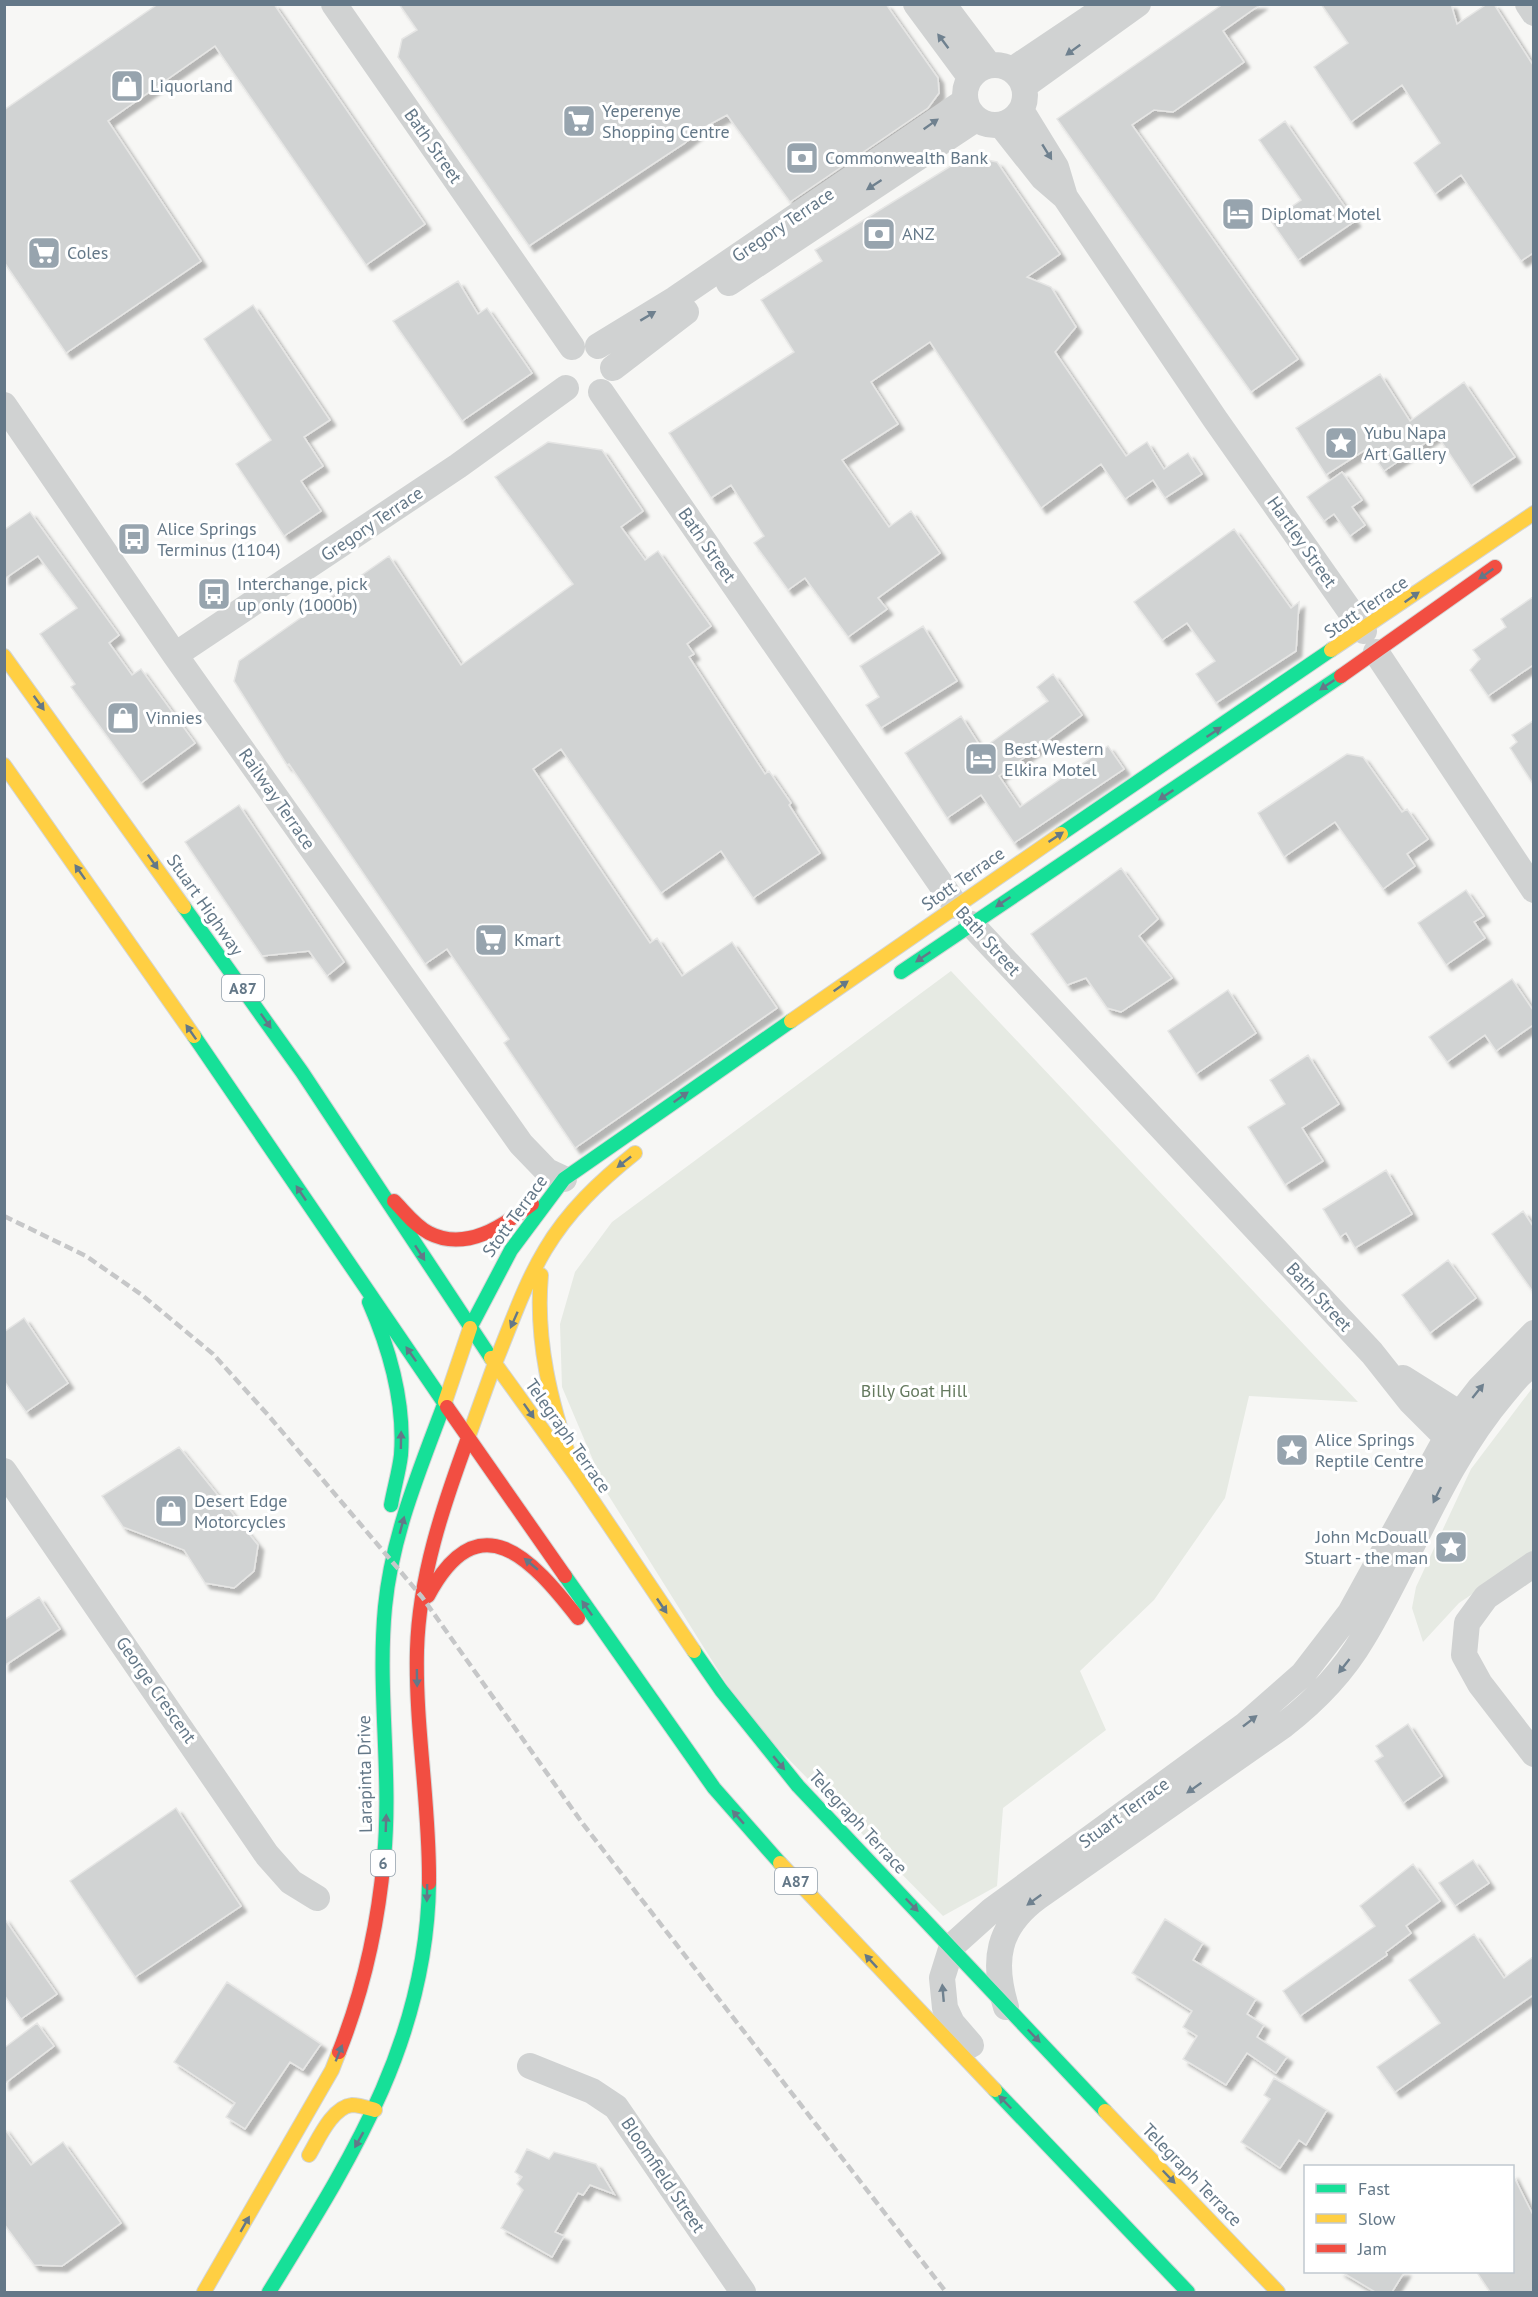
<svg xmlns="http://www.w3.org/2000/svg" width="1538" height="2297" viewBox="0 0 1538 2297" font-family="'PT Sans',sans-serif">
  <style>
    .green { fill: #e6eae3 }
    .building { fill: #d1d3d3; stroke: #e6e6e5; stroke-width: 1.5; filter: url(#shadow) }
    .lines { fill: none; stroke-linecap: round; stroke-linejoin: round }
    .fast-casing { stroke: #d3d5d5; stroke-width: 16 }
    .slow-casing { stroke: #d3d5d5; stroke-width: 16 }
    .jam-casing { stroke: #d3d5d5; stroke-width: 16 }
    .street { stroke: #d0d2d2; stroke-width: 26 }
    .fast { stroke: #16e098; stroke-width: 14 }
    .slow { stroke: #ffcf43; stroke-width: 14 }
    .jam { stroke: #f24e42; stroke-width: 14 }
    .rail { stroke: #c6c7c8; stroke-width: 4.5; stroke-dasharray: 9 4.5; stroke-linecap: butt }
    .oneway { fill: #6f818f }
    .oneway2 { fill: #647888 }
    .labels { text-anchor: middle; stroke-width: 6; stroke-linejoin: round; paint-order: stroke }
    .shield { fill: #fff; stroke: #92a0ac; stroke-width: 1.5 }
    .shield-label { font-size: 16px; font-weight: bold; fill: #647888 }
    .poi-label { font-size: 18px; fill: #647888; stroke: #fff; text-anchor: start }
    .street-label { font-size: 18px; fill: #647888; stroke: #fff }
    .park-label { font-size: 18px; fill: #657a5f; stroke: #fff }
  </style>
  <defs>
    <filter id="shadow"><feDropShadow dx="5.5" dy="5.5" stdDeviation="1.5" flood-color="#0004"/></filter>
  </defs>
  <rect width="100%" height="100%" fill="#f7f7f5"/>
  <!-- green -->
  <path class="green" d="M951,971L1358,1402L1249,1396L1225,1498L1154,1600L1080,1671L1106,1730L1003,1808L997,1886L943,1916L748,1718L607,1493L562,1387L560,1324L575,1272L612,1222Z
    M1533,1387V1553L1459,1603L1423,1642L1412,1608L1416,1587L1471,1469Z"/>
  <!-- building -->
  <path class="building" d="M158,4H274L425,224L366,265L215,46L108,121L201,261L66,353L4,262V110Z
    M399,4H886L938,78L939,93L928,108L790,202L727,115L705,127L685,143L529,246L398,57L402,39L417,30Z
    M1223,4H1261L1223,31L1244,62L1173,112L1154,110L1132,125L1298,359L1251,392L1057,119Z
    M1321,4H1451L1457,24L1487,4H1494L1533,65V253L1521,261L1461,175L1435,194L1414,163L1440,143L1402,85L1351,122L1314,67L1348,43Z
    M1285,121L1355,221L1298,260L1271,221L1301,200L1259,140Z
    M967,156L997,162L1060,254L1027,277L1051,287L1076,327L1055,352L1126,456L1147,442L1164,469L1188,453L1202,474L1165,498L1153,480L1125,499L1101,464L1041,508L930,342L871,382L898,424L842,460L889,527L911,511L940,553L878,598L887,609L848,637L805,578L788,590L754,543L764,536L731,485L711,498L669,433L794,352L761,300L822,261L815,250Z
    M458,281L478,314L487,308L532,373L462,421L393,321Z
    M253,305L330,420L304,437L323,466L301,481L321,511L284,536L236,464L271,440L204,339Z
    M1380,374L1410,421L1464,382L1515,457L1471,486L1437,435L1384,471L1368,448L1326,475L1296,428Z
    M548,442L602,450L643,511L621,527L645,560L658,551L711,626L687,644L694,654L689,657L765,774L769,771L791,803L789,805L820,853L753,898L721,851L661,893L561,749L533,769L650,943L657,938L682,976L732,942L777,1008L575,1148L504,1043L509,1039L447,949L425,964L289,764L287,765L234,681L239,661L389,556L461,665L573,584L495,477Z
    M1342,472L1362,500L1352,507L1365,525L1350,536L1334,514L1324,521L1307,497Z
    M30,512L119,635L109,643L132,675L141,669L195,743L141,783L71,687L75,684L40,634L77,608L38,556L4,579V530Z
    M1234,529L1291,608L1299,602L1296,651L1216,703L1196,674L1215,661L1187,623L1162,640L1134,602Z
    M1533,597V665L1488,696L1470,670L1480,659L1473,650L1506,627L1501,619Z
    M923,626L957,681L881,728L866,705L879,697L860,666Z
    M1053,674L1082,715L999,776L1020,807L1108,746L1124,769L1014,843L981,795L947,818L905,753L961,716L982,749L1048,701L1037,687Z
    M1533,721V784L1510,748L1517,742L1512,735Z
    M1347,754L1363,757L1402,812L1407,809L1428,839L1407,854L1415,866L1383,889L1335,822L1284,857L1258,813Z
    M239,805L344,962L327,976L309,951L262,956L185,842Z
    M1121,868L1158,919L1139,936L1172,978L1121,1012L1107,1008L1086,978L1067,985L1031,934Z
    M1466,890L1484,916L1474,922L1485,938L1446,965L1418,923Z
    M1512,979L1533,1010V1025L1496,1051L1485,1035L1447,1062L1429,1037Z
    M1228,990L1256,1033L1196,1074L1168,1031Z
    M1308,1055L1339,1104L1302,1128L1323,1161L1285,1185L1248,1127L1285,1104L1270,1080Z
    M1386,1170L1412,1214L1355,1248L1346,1233L1340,1237L1323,1209Z
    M1523,1211L1533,1226V1292L1492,1234Z
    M1448,1260L1476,1298L1430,1333L1402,1295Z
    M24,1318L68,1383L26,1412L4,1381V1332Z
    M179,1447L258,1545L254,1571L234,1588L205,1583L184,1550L123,1527L102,1496Z
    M39,1597L60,1629L4,1666V1620Z
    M1408,1724L1442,1776L1403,1803L1375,1761L1383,1756L1376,1746Z
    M176,1808L241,1906L135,1977L70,1881Z
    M1473,1860L1489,1883L1455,1906L1439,1883Z
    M1413,1864L1440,1901L1406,1926L1411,1933L1386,1952L1387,1955L1300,2016L1283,1991L1375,1926L1360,1906Z
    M4,1918L57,1994L21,2019L4,1995Z
    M1165,1919L1203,1943L1193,1960L1256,1999L1247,2014L1264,2025L1257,2037L1287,2057L1276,2073L1247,2053L1226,2085L1183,2059L1197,2036L1183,2027L1192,2011L1132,1973Z
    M1474,1934L1504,1978L1533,1957V1995L1395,2092L1377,2067L1440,2023L1409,1980Z
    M227,1982L321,2044L303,2070L290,2062L245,2129L226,2117L235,2103L174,2062Z
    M37,2023L54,2046L4,2084V2048Z
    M1274,2078L1327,2110L1306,2145L1299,2140L1280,2168L1241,2142L1270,2099L1264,2095Z
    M4,2128L31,2165L63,2142L121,2223L62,2266L34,2265L4,2224Z
    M527,2149L549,2159L554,2152L596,2164L614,2194L590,2185L583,2195L578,2193L555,2232L564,2236L552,2257L501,2228L523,2190L517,2184L522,2177L515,2172Z
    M1512,2173L1533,2215V2292H1490L1476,2271H1512Z
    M1340,2271H1405L1392,2292H1375Z"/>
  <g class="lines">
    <defs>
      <path id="fast" d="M1061,834L1331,650
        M184,907L302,1072L491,1358
        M901,972L1341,676
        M194,1036L447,1407
        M369,1302C390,1350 405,1402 401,1455C399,1472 394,1488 391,1505
        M470,1328L511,1250L564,1179L791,1021
        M565,1576L714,1788L780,1863
        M694,1651L721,1690L798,1786L1105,2111
        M384,1858C392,1774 377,1691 385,1607C392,1535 420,1469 445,1402
        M995,2090L1188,2292
        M269,2292C349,2162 427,2043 429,1883"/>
      <path id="slow" d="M1331,650L1534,513
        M4,656L184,907
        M4,765L194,1036
        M791,1021L1061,834
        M541,1275C535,1341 551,1403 572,1465
        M491,1358L576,1476L694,1651
        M495,1363C511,1325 524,1285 545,1250C568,1211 600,1181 635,1153
        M445,1402L470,1328
        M468,1438L495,1363
        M780,1863L995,2090
        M1105,2111L1278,2292
        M309,2155C318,2140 332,2107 352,2105C359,2105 368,2108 375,2110
        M204,2292L332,2070L339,2052"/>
      <path id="jam" d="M1341,676L1495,567
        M394,1201C405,1212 415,1226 429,1233C466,1252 503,1226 532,1204
        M447,1407L565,1576
        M428,1596C479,1500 532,1559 578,1618
        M429,1883C430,1805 415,1728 417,1650C419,1577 443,1506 468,1438
        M339,2052C364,1989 378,1925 384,1858"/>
    </defs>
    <!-- fast casing -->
    <use href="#fast" class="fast-casing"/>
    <!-- slow casing -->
    <use href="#slow" class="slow-casing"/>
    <!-- jam casing -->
    <use href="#jam" class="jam-casing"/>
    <!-- street -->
    <path class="street" d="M334,4L572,347
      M916,4L970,77
      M943,4L989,65
      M1528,4L1534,13
      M965 95a30 30 0 1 1 60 0a30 30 0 1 1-60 0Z
      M1012,70L1109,5
      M1024,86L1138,4
      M1021,110L1056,167L1065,197
      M1001,125L1043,178L1065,197L1215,419L1364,631
      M729,283L976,119
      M598,346L675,299L965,101
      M613,368L686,312
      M601,392L956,906
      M4,405L175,655L521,1144L547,1171L564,1179
      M1376,652L1534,890
      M175,655L458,466L566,388
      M971,924L1372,1353L1410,1401L1456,1447
      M1403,1378L1473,1422
      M4,1471L267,1855L291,1882L317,1898
      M1534,1564L1486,1597L1467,1623L1464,1655L1480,1684L1534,1754
      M1006,2007C992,1961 997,1927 1038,1897L1284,1725C1315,1701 1343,1672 1363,1638C1412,1556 1442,1466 1504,1393C1512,1384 1522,1369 1534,1365
      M971,2045L952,2023L945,2008L942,1978L952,1946L992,1910L1245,1725L1303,1674L1350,1613L1459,1415L1480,1388L1534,1333
      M530,2066L592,2091L616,2107L743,2292"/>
    <!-- fast -->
    <use href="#fast" class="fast"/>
    <!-- slow -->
    <use href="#slow" class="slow"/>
    <!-- jam -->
    <use href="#jam" class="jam"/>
    <!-- rail -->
    <path class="rail" d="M4,1216L86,1256L142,1295L213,1354L268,1415L422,1597L583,1824L946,2292"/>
  </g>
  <!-- one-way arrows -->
  <defs><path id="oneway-solid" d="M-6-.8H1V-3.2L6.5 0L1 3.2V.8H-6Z" transform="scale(1.5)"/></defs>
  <g class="oneway">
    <use href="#oneway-solid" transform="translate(943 41) rotate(-127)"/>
    <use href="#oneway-solid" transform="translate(1073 50) rotate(144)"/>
    <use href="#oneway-solid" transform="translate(931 124) rotate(-35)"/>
    <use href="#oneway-solid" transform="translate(1047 152) rotate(58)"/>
    <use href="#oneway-solid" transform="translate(874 185) rotate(147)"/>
    <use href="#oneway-solid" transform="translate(648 316) rotate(-31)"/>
    <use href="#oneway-solid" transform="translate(1478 1391) rotate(-51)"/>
    <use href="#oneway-solid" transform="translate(1437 1495) rotate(116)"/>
    <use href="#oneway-solid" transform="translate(1344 1666) rotate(128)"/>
    <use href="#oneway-solid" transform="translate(1250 1721) rotate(-38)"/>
    <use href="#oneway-solid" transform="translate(1194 1788) rotate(145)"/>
    <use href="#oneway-solid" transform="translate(1034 1900) rotate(144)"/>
    <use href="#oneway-solid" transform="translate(943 1993) rotate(-95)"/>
  </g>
  <g class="oneway2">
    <use href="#oneway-solid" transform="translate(1486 574) rotate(145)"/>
    <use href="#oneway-solid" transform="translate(1412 597) rotate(-35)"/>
    <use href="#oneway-solid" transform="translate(1327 685) rotate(146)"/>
    <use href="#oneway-solid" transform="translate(39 703) rotate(54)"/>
    <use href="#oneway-solid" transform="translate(1214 732) rotate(-34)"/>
    <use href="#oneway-solid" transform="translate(1166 795) rotate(146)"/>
    <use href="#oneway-solid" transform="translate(1056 837) rotate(-34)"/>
    <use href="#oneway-solid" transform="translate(153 862) rotate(55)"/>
    <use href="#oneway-solid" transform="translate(80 872) rotate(-125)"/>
    <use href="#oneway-solid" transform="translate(1003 902) rotate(146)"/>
    <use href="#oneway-solid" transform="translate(923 957) rotate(146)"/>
    <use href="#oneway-solid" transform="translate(841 986) rotate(-35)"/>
    <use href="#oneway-solid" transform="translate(266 1021) rotate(55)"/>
    <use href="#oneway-solid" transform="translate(191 1032) rotate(-125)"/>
    <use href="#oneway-solid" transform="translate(681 1097) rotate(-35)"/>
    <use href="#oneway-solid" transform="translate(624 1162) rotate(142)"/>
    <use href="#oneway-solid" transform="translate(301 1193) rotate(-124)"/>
    <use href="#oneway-solid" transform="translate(420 1253) rotate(57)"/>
    <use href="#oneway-solid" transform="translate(514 1320) rotate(114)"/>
    <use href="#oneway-solid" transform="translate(411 1354) rotate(-125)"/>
    <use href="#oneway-solid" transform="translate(529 1411) rotate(55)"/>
    <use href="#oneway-solid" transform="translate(401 1440) rotate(-89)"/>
    <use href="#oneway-solid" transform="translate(402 1525) rotate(-75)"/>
    <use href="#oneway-solid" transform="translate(531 1564) rotate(-140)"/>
    <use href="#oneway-solid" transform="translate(662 1606) rotate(56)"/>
    <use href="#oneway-solid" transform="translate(587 1608) rotate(-125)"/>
    <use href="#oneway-solid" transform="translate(417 1678) rotate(89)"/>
    <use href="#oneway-solid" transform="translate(779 1763) rotate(50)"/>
    <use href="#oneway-solid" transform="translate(738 1817) rotate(-131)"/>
    <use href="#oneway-solid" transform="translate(386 1823) rotate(-88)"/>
    <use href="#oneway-solid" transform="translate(427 1893) rotate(91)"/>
    <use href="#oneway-solid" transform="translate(912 1905) rotate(46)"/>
    <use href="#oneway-solid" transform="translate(871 1961) rotate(-133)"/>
    <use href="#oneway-solid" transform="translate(1034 2036) rotate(46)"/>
    <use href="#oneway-solid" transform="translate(339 2053) rotate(-68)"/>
    <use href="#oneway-solid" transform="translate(1005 2102) rotate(-134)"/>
    <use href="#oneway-solid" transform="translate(359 2140) rotate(119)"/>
    <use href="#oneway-solid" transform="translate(1169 2177) rotate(46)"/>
    <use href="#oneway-solid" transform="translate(245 2224) rotate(-60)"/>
  </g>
  <!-- icons -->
  <defs>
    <symbol id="shop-square" viewBox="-11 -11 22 22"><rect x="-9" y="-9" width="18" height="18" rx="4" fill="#97a4ae" stroke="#fff"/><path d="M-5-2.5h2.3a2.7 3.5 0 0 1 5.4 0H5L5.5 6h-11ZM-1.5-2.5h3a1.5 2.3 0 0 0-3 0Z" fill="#fff"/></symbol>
    <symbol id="supermarket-square" viewBox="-11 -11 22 22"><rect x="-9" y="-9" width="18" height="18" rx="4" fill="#97a4ae" stroke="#fff"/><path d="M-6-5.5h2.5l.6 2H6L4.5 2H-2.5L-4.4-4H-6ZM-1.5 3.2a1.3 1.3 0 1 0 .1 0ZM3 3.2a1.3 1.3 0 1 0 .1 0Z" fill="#fff"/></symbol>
    <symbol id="bank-square" viewBox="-11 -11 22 22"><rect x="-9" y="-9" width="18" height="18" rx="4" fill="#97a4ae" stroke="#fff"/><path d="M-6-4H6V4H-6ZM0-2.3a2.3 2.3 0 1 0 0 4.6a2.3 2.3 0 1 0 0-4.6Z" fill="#fff"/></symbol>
    <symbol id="hotel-square" viewBox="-11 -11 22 22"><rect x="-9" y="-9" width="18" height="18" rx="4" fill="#97a4ae" stroke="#fff"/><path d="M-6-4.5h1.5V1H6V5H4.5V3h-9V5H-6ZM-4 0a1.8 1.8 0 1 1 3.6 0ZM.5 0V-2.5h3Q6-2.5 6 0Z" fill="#fff"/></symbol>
    <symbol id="sight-square" viewBox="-11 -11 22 22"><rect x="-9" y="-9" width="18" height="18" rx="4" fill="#97a4ae" stroke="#fff"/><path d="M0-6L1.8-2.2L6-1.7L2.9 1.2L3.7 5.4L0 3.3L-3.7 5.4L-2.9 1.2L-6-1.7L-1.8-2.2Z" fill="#fff"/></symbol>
    <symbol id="bus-square" viewBox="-11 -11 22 22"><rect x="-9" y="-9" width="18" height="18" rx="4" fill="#97a4ae" stroke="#fff"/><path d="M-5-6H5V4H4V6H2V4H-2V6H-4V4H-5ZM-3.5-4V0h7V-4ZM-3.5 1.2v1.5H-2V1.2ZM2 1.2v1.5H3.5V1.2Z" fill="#fff"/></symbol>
  </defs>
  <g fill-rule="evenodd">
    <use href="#shop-square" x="108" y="67" width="38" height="38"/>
    <use href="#supermarket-square" x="560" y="102" width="38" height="38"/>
    <use href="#bank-square" x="783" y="139" width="38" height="38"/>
    <use href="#hotel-square" x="1219" y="195" width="38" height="38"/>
    <use href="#bank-square" x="860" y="215" width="38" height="38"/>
    <use href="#supermarket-square" x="25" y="234" width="38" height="38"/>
    <use href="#sight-square" x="1322" y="424" width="38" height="38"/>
    <use href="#bus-square" x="115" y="520" width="38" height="38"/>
    <use href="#bus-square" x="195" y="575" width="38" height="38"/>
    <use href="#shop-square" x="104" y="699" width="38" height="38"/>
    <use href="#hotel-square" x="962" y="740" width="38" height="38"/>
    <use href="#supermarket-square" x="472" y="921" width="38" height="38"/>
    <use href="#sight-square" x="1273" y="1431" width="38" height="38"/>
    <use href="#shop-square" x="152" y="1492" width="38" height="38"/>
    <use href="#sight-square" x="1432" y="1528" width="38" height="38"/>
  </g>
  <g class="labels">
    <!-- shield labels -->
    <g class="shield">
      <rect x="222" y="975" width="42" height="26" rx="4.5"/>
      <rect x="371" y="1850" width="24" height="26" rx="4.5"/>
      <rect x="775" y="1868" width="42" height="26" rx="4.5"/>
    </g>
    <g class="shield-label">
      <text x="243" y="994">A87</text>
      <text x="383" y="1869">6</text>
      <text x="796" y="1887">A87</text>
    </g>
    <!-- poi labels -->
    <g class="poi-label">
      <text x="150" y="92">Liquorland</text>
      <text x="602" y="117">Yeperenye<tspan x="602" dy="21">Shopping Centre</tspan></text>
      <text x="825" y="164">Commonwealth Bank</text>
      <text x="1261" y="220">Diplomat Motel</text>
      <text x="902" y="240">ANZ</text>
      <text x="67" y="259">Coles</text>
      <text x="1364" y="439">Yubu Napa<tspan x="1364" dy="21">Art Gallery</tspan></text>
      <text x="157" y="535">Alice Springs<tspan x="157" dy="21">Terminus (1104)</tspan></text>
      <text x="237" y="590">Interchange, pick<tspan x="237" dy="21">up only (1000b)</tspan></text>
      <text x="146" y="724">Vinnies</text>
      <text x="1004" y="755">Best Western<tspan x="1004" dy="21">Elkira Motel</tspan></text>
      <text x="514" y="946">Kmart</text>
      <text x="1315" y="1446">Alice Springs<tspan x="1315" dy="21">Reptile Centre</tspan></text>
      <text x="194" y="1507">Desert Edge<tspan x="194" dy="21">Motorcycles</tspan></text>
      <text x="1428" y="1543" text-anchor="end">John McDouall<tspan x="1428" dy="21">Stuart - the man</tspan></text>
    </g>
    <!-- street labels -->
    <g class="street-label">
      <text transform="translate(433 146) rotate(55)" y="6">Bath Street</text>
      <text transform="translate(783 225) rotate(-34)" y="6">Gregory Terrace</text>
      <text transform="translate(372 524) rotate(-34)" y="6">Gregory Terrace</text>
      <text transform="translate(1302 542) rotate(55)" y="6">Hartley Street</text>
      <text transform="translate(707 545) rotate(55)" y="6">Bath Street</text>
      <text transform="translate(1366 607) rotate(-34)" y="6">Stott Terrace</text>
      <text transform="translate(277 799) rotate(55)" y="6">Railway Terrace</text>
      <text transform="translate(963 879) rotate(-35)" y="6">Stott Terrace</text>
      <text transform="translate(205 905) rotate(55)" y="6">Stuart Highway</text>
      <text transform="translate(988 941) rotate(48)" y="6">Bath Street</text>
      <text transform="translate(515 1216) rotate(-54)" y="6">Stott Terrace</text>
      <text transform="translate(1319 1297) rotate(47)" y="6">Bath Street</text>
      <text transform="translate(568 1436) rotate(55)" y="6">Telegraph Terrace</text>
      <text transform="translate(156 1690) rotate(55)" y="6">George Crescent</text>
      <text transform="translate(365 1774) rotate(-91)" y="6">Larapinta Drive</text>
      <text transform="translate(1124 1813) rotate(-36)" y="6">Stuart Terrace</text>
      <text transform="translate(858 1822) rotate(47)" y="6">Telegraph Terrace</text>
      <text transform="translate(663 2175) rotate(56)" y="6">Bloomfield Street</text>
      <text transform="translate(1192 2175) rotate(46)" y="6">Telegraph Terrace</text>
    </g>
    <!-- park labels -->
    <g class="park-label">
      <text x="914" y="1397">Billy Goat Hill</text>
    </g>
  </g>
  <!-- border -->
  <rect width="1538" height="2297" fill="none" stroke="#647888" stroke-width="12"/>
  <!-- legend -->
  <rect x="1304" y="2165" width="210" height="108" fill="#ffffff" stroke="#c1c9cf" stroke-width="1.5"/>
  <rect x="1316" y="2184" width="30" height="9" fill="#16e098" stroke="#c1c9cf" stroke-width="1.5"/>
  <text x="1358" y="2195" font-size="18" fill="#647888">Fast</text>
  <rect x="1316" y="2214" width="30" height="9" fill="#ffcf43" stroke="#c1c9cf" stroke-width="1.5"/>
  <text x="1358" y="2225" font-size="18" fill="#647888">Slow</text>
  <rect x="1316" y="2244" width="30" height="9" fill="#f24e42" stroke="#c1c9cf" stroke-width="1.5"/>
  <text x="1358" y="2255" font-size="18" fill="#647888">Jam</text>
</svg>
